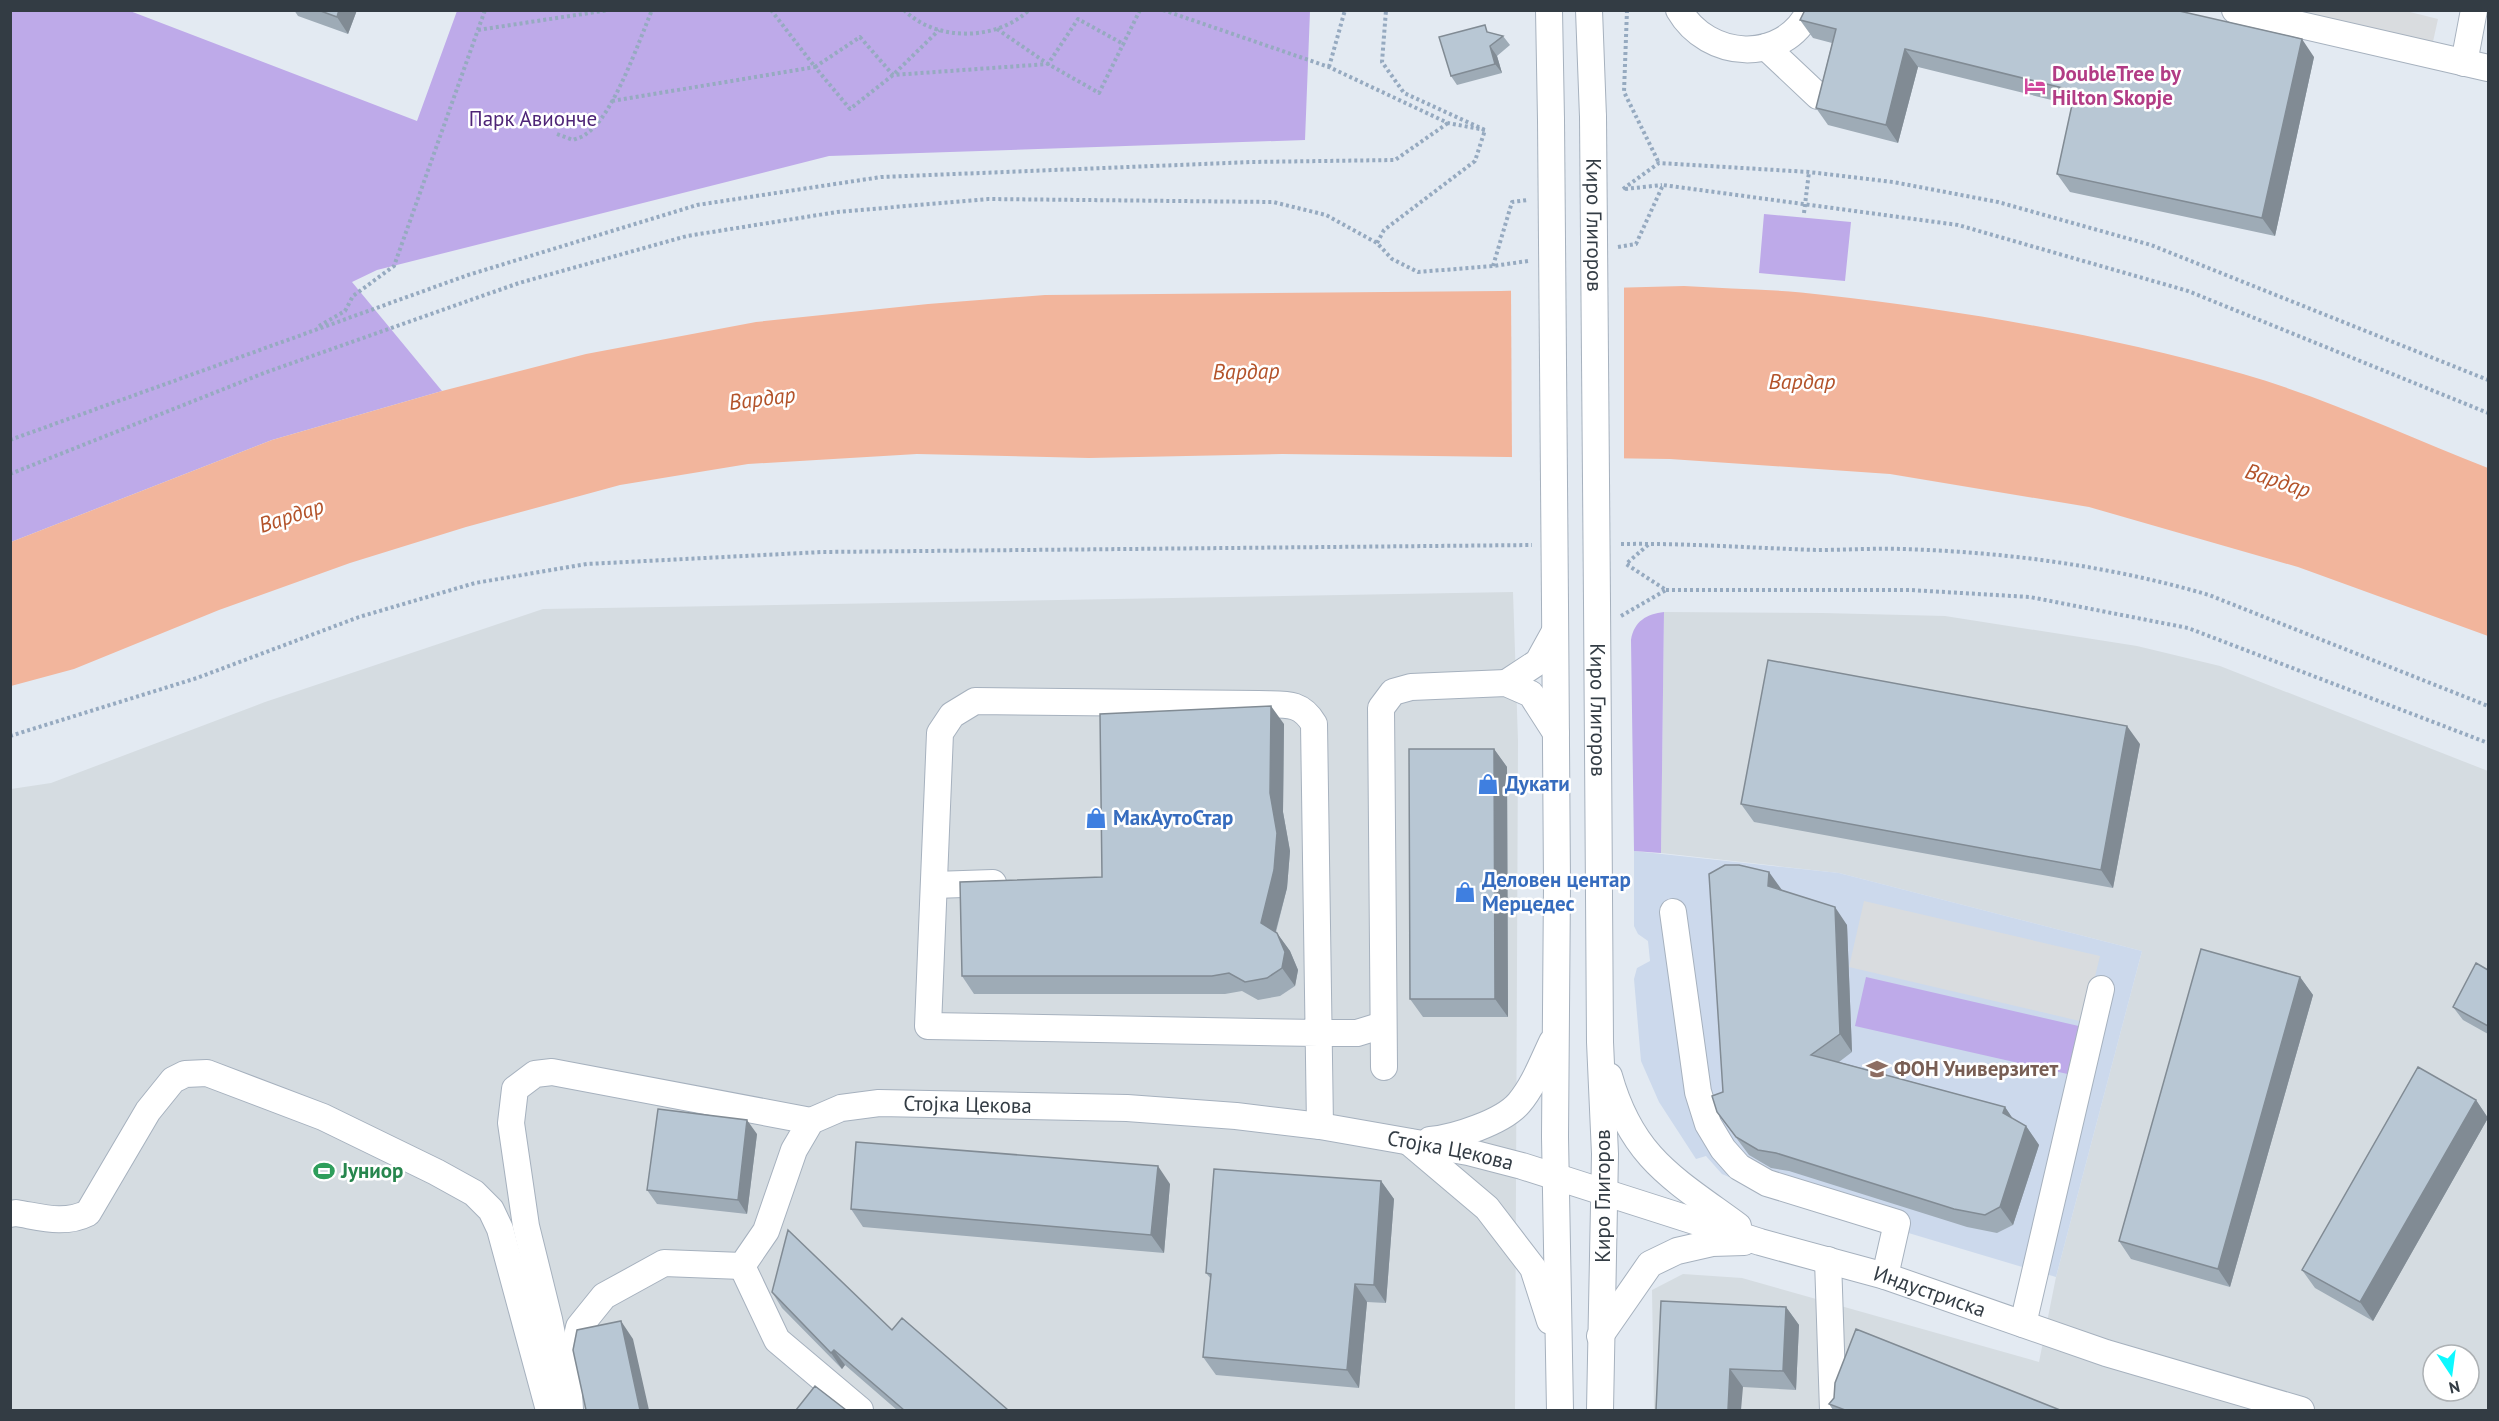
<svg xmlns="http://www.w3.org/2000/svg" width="2499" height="1421" viewBox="0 0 2499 1421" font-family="'PT Sans',sans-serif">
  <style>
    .industrial { fill: #d5dce1; fill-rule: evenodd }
    .education { fill: #ccd9ec }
    .green { fill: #beaae9 }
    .parking { fill: #d9dcdf }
    .water { fill: #f2b59c }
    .pier { fill: #e3eaf2 }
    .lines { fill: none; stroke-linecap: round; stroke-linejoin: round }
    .minor-casing { stroke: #a6b1be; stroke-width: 28 }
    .path { stroke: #96aac0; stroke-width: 4; stroke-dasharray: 3 3; stroke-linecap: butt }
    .minor { stroke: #fff; stroke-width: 26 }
    .minor-bridge-casing { stroke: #a6b1be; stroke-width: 28; stroke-linecap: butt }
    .minor-bridge { stroke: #fff; stroke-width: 26 }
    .wall { fill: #9eabb6 }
    .shaded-wall { fill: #818b94 }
    .building { fill: #b8c7d4; stroke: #818b94; stroke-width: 1.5 }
    .labels { text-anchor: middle; stroke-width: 5; stroke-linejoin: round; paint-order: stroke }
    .hotel-label { font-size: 21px; font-weight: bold; fill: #b23c85; stroke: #fff; text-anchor: start }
    .park-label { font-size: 21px; fill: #4e2577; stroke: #fff }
    .street-label { font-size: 21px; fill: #333c44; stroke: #fff }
    .shop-label { font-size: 21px; font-weight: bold; fill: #366cbe; stroke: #fff; text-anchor: start }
    .education-label { font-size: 21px; font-weight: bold; fill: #785e54; stroke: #fff; text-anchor: start }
    .leisure-label { font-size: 21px; font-weight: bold; fill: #27864d; stroke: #fff; text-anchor: start }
    .water-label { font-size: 22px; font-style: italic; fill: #b3532a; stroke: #fff }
  </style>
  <rect width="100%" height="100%" fill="#e3eaf2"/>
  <!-- industrial -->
  <path class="industrial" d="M1513,592L1518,741L1515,1410H11V789L51,783L265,702L543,609Z
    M1664,612L1823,613L1945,616L2137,646L2220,666L2488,771V1410H1654L1652,1290L1683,1274L1742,1278L2039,1362L2056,1277L2142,951L1839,873L1661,853ZM2433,1355H2469V1391H2433Z"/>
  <!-- education -->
  <path class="education" d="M1634,851L1839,873L2142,951L2056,1277L1748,1185L1722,1174L1706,1156L1696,1159L1659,1102L1641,1061L1634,979L1637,968L1650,961L1648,941L1638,934L1634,926Z"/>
  <!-- green -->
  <path class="green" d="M11,11H130L417,121L457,11H1310L1305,140L829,156L377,270L352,282L442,391L272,440L11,542Z
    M1764,214L1851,222L1845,281L1759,273Z
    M1664,612L1661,853L1634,851L1631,640C1634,621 1647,614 1664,612Z
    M1866,977L2083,1027L2072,1075L1855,1026Z"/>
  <!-- parking -->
  <path class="parking" d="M2402,10L2438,19L2430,55L2237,11Z
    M1864,901L2100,956L2084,1022L1849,967Z"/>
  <!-- water -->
  <path class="water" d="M1684,286C1730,289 1778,289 1824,295C1965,311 2106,335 2243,374C2326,398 2407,436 2488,468V636L2298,567L2089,507L1890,474L1670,459L1282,454L1089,458L917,454L748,464L620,485L466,527L350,563L219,610L74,669L11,686V542L272,440L442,391L586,354L756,322L928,304L1045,295L1501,291Z"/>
  <!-- pier -->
  <path class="pier" d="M1624,284V462L1512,461L1511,288Z"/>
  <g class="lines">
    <defs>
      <g id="minor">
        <path d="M1549,10L1551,120"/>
        <path d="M1589,10L1593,117"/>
        <path d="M1679,10C1708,60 1783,65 1810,10"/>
        <path d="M2235,10L2488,68"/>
        <path d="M1766,47L1818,96"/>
        <path d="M2464,63L2474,10"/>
        <path id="s1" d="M1597,602L1600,1042L1605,1154L1600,1410"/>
        <path d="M1555,604L1557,885L1555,1137L1560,1410"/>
        <path d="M1506,683L1538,662L1554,633"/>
        <path d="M934,885L993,883"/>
        <path d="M1673,912L1698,1092L1708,1124L1723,1149L1739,1167L1767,1183L1897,1223L1885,1276"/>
        <path d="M1384,1067L1381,708L1393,692L1411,687L1506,683L1531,694L1556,733"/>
        <path d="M1609,1076C1632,1158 1674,1179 1738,1226"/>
        <path d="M1320,1126L1314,724C1300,700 1283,705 1258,704L975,701L952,715L940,733L928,1026L1318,1033H1357L1383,1025"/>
        <path d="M1430,1140C1454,1138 1503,1122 1519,1103C1534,1085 1542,1063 1552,1042"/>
        <path d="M1409,1142L1487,1208L1533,1268L1550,1321"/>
        <path d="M10,1214L16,1213C41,1217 64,1225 88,1213L148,1111L173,1080L185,1074L207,1073L323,1117L436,1172L474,1193L491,1210L500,1229L549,1410"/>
        <path d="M1828,1260L1833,1410"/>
        <path d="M742,1266L777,1340L860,1410"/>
        <path d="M2023,1324L2101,989"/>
        <path d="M1600,1336L1650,1264L1677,1251L1712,1243L1744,1242"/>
        <path d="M562,1386L549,1319L526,1226L511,1123L515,1089L535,1074L552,1072L811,1121"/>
        <path id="s2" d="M570,1410L568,1376L579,1327L604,1296L664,1263L742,1266L766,1231L794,1150L811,1121L841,1108L879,1103L1127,1108L1236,1116L1320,1126L1468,1152L1522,1166L1760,1242L1885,1276L2106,1353L2301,1410"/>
      </g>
    </defs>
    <!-- minor casing -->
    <use href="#minor" class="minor-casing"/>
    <!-- path -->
    <path class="path" d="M771,10L815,67L860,37L893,75L1048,64L1078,19L1125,45
      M904,10C936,42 997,41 1029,10
      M1163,10L1329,67L1448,123L1485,130
      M1627,10L1624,92L1659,163
      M997,29L1048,64L1099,93L1140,10
      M478,30L609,10
      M1329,67L1345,10
      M612,101L815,67L850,109L893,75L939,30
      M557,134L573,140C578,138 583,137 586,134C613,117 639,41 652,10
      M1623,189L1659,163L1809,172L1893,182L1998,202L2151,245L2488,380
      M1625,189L1662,185
      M1804,213L1809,172
      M1377,243L1384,230L1475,161L1485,130L1404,93L1382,62L1386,10
      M1618,247L1636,244L1663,185L1958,225L2188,291L2488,413
      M1493,266L1512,202L1528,200
      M319,326L345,311L353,296L394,266L485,10
      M10,440L468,275L697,205L881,177L1252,162L1395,160L1448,123
      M10,474L264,373L519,283L687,236L837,212L988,199L1273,202L1326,215L1377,243L1392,259L1418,272L1493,266L1528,261
      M1621,544C1686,543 1751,548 1817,550C1846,550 1875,548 1903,549C2006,552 2110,566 2209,595L2488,706
      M1666,590H1910L2030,597L2188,628L2488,743
      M1621,616L1666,590L1626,564L1649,544
      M10,736L197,678L359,617L475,583L587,564L822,552L1532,545"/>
    <!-- minor -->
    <use href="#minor" class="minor"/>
    <defs>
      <g id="minor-bridge">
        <path id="s3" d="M1593,117L1597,602"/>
        <path d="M1551,120L1555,604"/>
      </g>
    </defs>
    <!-- minor-bridge casing -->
    <use href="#minor-bridge" class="minor-bridge-casing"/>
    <!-- minor-bridge -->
    <use href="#minor-bridge" class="minor-bridge"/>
  </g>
  <!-- wall -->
  <path class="wall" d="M294,10H357L348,34L298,16Z
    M1800,20L2314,57L2275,236L2070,192L2057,174L2072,105L1918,67L1898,143L1828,125L1816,108L1832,43L1813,38Z
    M1491,33L1503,36L1510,45L1497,56L1502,73L1457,85L1451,76Z
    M1284,724L1283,812L1290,851L1287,888L1276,932L1290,951L1298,970L1295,986L1280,996L1258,1000L1242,991L1225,994H974L962,976L1102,877Z
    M2140,744L2113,888L1754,822L1741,804Z
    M1494,749L1507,767L1508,1017H1423L1410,999Z
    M1782,891L1847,925L1852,1052L1839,1062L2005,1107L2013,1119L2026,1126L2039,1145L2013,1225L1997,1233L1967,1227L1789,1171L1771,1168L1749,1155L1717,1112Z
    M2488,970V1034L2463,1020L2453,1007Z
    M2300,977L2313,995L2230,1287L2131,1259L2119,1241Z
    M2476,1100L2488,1118L2373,1321L2315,1288L2302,1270Z
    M757,1134L747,1214L657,1204L647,1190Z
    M1381,1181L1394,1199L1386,1303L1367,1302L1359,1388L1216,1375L1203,1357L1211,1279L1206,1273Z
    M1170,1184L1164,1253L863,1227L851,1209Z
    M772,1292L892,1330L1008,1410H897L845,1365L842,1369L782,1308Z
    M1786,1307L1799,1325L1796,1390L1743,1387L1656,1410Z
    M1829,1404L2060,1410H1833Z"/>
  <!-- shaded-wall -->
  <path class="shaded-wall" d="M339,10H357L348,34L337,17Z
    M2302,39L2314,57L2275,236L2262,218Z
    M1490,46L1497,56L1502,73L1495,64Z
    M1905,49L1918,67L1898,143L1886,125Z
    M1271,706L1284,724L1283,812L1290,851L1287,888L1273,941L1261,923L1270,793Z
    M2127,726L2140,744L2113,888L2101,870Z
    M1494,749L1507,767L1508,1017L1495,999Z
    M1769,872L1782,890L1768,886Z
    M1835,907L1847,925L1852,1052L1840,1034Z
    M1277,933L1290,951L1298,970L1295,986L1282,968Z
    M2300,977L2313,995L2230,1287L2218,1269Z
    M2476,1100L2488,1118L2373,1321L2360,1302Z
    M2005,1107L2017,1125L2003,1113Z
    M747,1120L757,1134L747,1214L738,1200Z
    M2026,1126L2039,1145L2013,1225L2000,1207Z
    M1158,1166L1170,1184L1164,1253L1151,1235Z
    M1381,1181L1394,1199L1386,1303L1374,1285Z
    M1355,1284L1367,1302L1359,1388L1347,1370Z
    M1786,1307L1799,1325L1796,1390L1783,1371Z
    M621,1321L633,1339L649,1410H640Z
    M834,1350L845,1365L842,1369L831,1353Z
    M1730,1369L1743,1387L1741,1410H1728Z"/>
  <!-- building -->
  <path class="building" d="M318,10H339L337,17Z
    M1805,10H2175L2302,39L2262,218L2057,174L2075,91L1905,49L1886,125L1816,108L1836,29L1800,20Z
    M1485,25L1487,32L1503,36L1490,46L1495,64L1451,76L1439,37Z
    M1768,660L2127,726L2101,870L1741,804Z
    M1271,706L1270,793L1277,833L1274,870L1261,923L1277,933L1285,952L1282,968L1267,978L1245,982L1229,973L1212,976H962L960,882L1102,877L1100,714Z
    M1409,749H1494L1495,999H1410Z
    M1725,865H1739L1769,872L1768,886L1835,907L1840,1034L1811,1055L2005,1107L2003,1113L2026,1126L2000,1207L1985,1215L1954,1209L1776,1153L1758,1150L1736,1137L1717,1112L1712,1096L1723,1092L1709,874Z
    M2201,949L2300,977L2218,1269L2119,1241Z
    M2476,963L2488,970V1026L2453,1007Z
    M2418,1067L2476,1100L2360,1302L2302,1270Z
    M658,1109L747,1120L738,1200L647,1190Z
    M856,1142L1158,1166L1151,1235L851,1209Z
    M1214,1169L1381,1181L1374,1285L1355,1284L1347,1370L1203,1357L1211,1274L1206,1273Z
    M788,1230L892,1330L902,1318L1008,1410H904L834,1350L831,1353L772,1292Z
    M1661,1301L1786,1307L1783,1371L1730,1369L1728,1410H1656Z
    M621,1321L640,1410H586L573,1350L577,1330Z
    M1856,1329L2060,1410H1845L1829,1404L1834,1398L1835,1383Z
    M815,1386L846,1410H796Z"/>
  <!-- icons -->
  <defs>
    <symbol id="hotel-bare" viewBox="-9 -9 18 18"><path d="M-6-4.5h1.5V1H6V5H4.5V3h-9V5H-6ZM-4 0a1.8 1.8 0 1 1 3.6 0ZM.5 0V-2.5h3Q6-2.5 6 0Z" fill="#d1479c" stroke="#fff" stroke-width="2.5" paint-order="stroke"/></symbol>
    <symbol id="shop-bare" viewBox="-9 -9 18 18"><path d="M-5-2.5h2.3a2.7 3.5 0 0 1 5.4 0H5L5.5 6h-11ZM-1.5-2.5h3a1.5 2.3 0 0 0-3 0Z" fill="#3f7fe0" stroke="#fff" stroke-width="2.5" paint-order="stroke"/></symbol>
    <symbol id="university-bare" viewBox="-9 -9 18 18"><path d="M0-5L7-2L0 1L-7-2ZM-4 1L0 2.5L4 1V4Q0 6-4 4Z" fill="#8d6e63" stroke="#fff" stroke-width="2.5" paint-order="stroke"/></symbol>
    <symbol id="stadium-bare" viewBox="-9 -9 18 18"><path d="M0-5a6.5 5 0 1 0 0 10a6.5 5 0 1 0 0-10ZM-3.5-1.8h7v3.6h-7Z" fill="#2e9e5b" stroke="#fff" stroke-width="2.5" paint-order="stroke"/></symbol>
  </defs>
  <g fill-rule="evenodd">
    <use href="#hotel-bare" x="2020" y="71" width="30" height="30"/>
    <use href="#shop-bare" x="1473" y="769" width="30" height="30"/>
    <use href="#shop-bare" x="1081" y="803" width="30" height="30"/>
    <use href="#shop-bare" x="1450" y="877" width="30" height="30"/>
    <use href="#university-bare" x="1862" y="1054" width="30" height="30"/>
    <use href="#stadium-bare" x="309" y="1156" width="30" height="30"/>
  </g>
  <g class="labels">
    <!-- hotel labels -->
    <g class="hotel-label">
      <text x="2052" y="81">DoubleTree by<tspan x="2052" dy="24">Hilton Skopje</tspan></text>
    </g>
    <!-- park labels -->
    <g class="park-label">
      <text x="533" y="126">Парк Авионче</text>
    </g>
    <!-- street labels -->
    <g class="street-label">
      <text dy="7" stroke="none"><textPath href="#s3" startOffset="108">Киро Глигоров</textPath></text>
      <text dy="7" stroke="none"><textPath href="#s1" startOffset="108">Киро Глигоров</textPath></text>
      <text dy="7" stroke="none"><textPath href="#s2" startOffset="592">Стојка Цекова</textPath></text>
      <text dy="7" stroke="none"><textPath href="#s2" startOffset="1078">Стојка Цекова</textPath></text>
      <text transform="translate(1603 1196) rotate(-90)" y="7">Киро Глигоров</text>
      <text dy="7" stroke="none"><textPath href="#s2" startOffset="1578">Индустриска</textPath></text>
    </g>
    <!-- shop labels -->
    <g class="shop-label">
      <text x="1505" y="791">Дукати</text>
      <text x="1113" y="825">МакАутоСтар</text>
      <text x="1482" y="887">Деловен центар<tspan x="1482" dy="24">Мерцедес</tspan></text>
    </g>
    <!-- education labels -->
    <g class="education-label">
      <text x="1894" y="1076">ФОН Универзитет</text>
    </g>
    <!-- leisure labels -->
    <g class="leisure-label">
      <text x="341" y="1178">Јуниор</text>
    </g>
    <!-- water labels -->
    <g class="water-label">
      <text transform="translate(1246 371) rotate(-1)" y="8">Вардар</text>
      <text x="1802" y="389">Вардар</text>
      <text transform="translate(762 398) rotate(-7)" y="8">Вардар</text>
      <text transform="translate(2278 480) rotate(18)" y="8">Вардар</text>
      <text transform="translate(291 515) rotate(-18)" y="8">Вардар</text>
    </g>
  </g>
  <!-- border -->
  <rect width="2499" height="1421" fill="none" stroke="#333c44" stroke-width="24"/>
  <!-- north arrow -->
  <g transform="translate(2451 1373) rotate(167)"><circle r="28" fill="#ffffff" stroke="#adb1b4" stroke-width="1.5"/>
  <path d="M0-4.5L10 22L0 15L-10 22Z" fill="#0df9ff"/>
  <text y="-9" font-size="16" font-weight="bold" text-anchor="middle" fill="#333c44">N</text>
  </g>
</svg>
